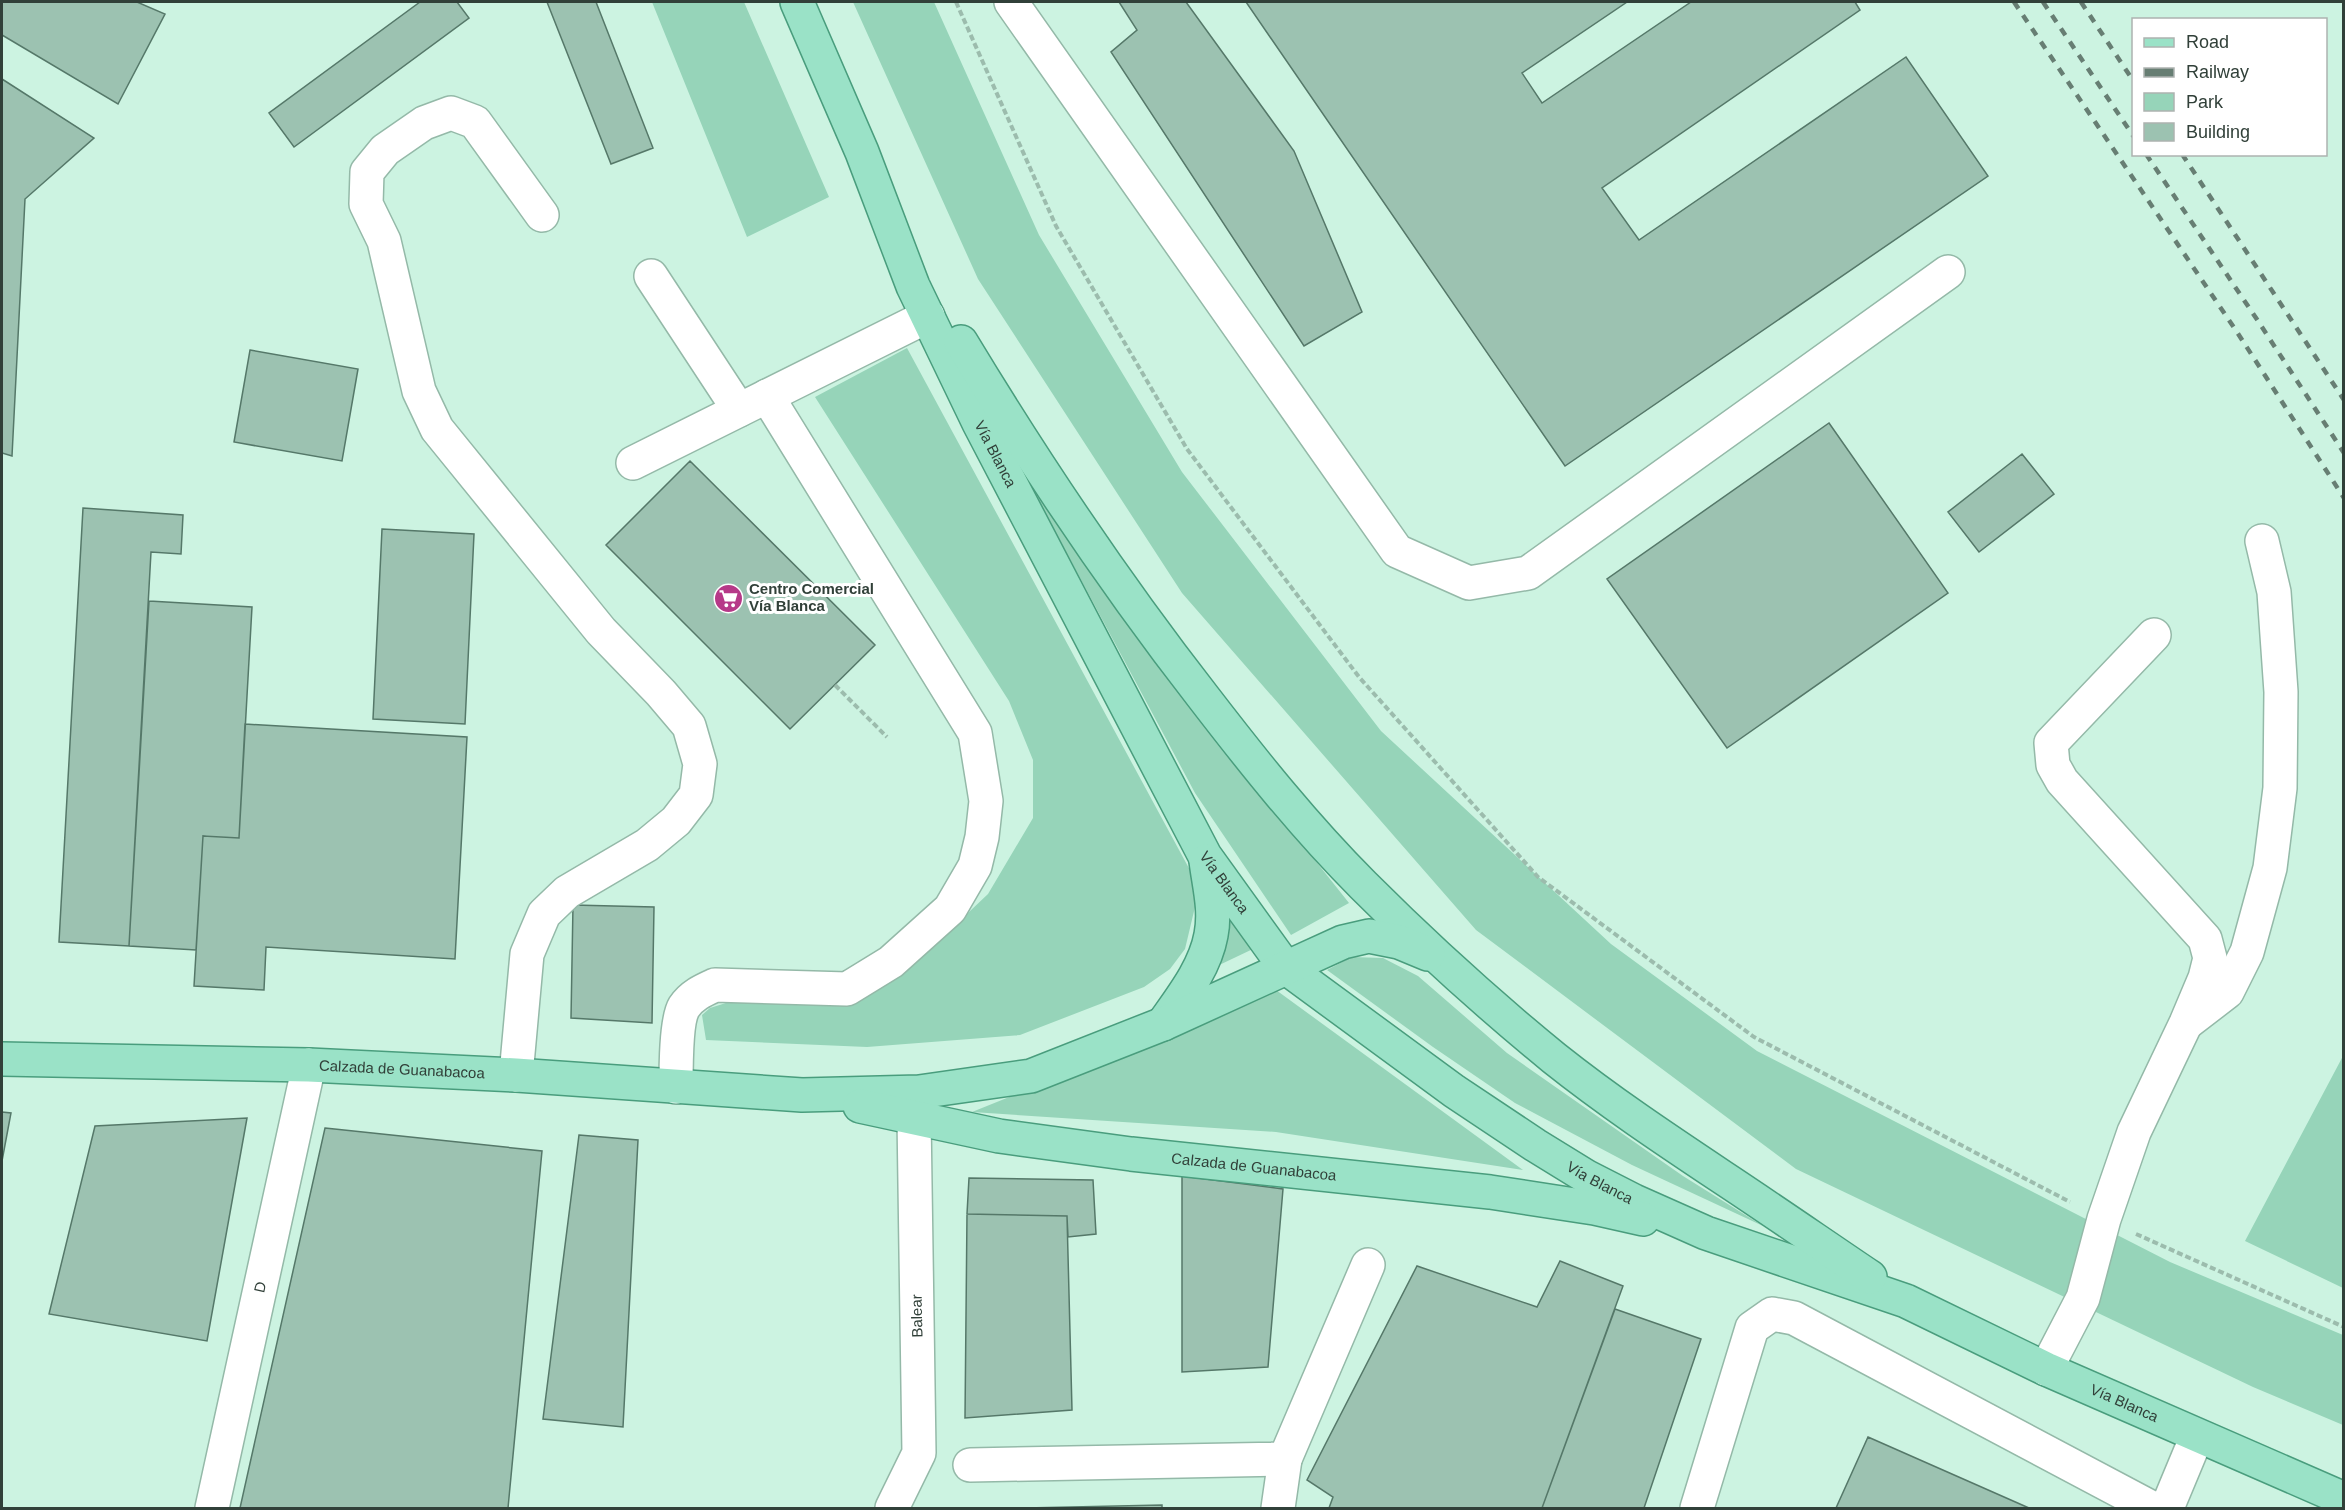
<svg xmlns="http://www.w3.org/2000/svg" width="2345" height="1510" viewBox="0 0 2345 1510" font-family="Helvetica,sans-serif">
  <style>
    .green { fill: #96d4b9 }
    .building { fill: #9cc2b1; stroke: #557869; stroke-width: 1.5 }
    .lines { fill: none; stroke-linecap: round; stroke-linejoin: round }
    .minor-casing { stroke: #94b9a8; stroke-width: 36 }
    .major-casing { stroke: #499d7d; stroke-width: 36 }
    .path { stroke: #9cbcad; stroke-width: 4; stroke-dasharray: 6 3; stroke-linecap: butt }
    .minor { stroke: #fff; stroke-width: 33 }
    .major { stroke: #9ae2c7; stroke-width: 33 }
    .rail { stroke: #677e73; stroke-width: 4.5; stroke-dasharray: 8 8; stroke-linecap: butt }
    .labels { text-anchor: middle; stroke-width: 6; stroke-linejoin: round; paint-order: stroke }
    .street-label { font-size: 15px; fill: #314039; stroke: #fff }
    .poi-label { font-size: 15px; font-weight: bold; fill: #314039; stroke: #fff; text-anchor: start }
  </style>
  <rect width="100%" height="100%" fill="#ccf3e1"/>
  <!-- green -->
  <path class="green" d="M652,2H744L829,197L747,237Z
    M853,2H934L1039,235L1182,472L1381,731L1611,944L1757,1051L2170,1262L2343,1335V1425L2253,1387L1796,1169L1476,930L1182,593L978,279Z
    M907,348L1191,872L1195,907L1185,949L1170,969L1144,987L1020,1035L867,1047L706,1040L702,1015L710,1008L729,1002L794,1004L848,999L912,966L988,894L1033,818V760L1009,701L815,397Z
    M1033,490L1142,642L1349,903L1291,935L1195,793Z
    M1220,905L1255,948L1213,968Z
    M1352,957L1383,958L1418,976L1507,1053L1683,1176L1763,1226L1632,1165L1515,1103L1433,1047L1327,970Z
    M1276,990L1523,1170L1276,1132L972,1112Z
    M2343,1056L2344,1288H2343L2245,1241Z"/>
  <!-- building -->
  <path class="building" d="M2,2H137L165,14L118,104L2,35Z
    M420,2H457L469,18L294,147L269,113Z
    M547,2H596L653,148L611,164Z
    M1119,2H1186L1294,151L1362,312L1304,346L1111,52L1137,30Z
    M1246,2H1627L1522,73L1542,103L1691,2H1855L1860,10L1602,188L1639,240L1906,57L1988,176L1565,466Z
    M2,79L94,138L25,199L12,456L2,453Z
    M250,350L358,369L342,461L234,442Z
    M1829,423L1948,593L1727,748L1607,579Z
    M2022,454L2054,494L1979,552L1948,512Z
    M690,461L875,645L790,729L606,545Z
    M83,508L183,515L181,554L151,552L129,946L59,942Z
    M382,529L474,534L465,724L373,719Z
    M149,601L252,607L239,838L203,836L196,950L129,946Z
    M245,724L467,737L455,959L266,947L264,990L194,986L203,836L239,838Z
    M573,905L654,907L652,1023L571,1018Z
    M2,1112L11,1113L2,1161Z
    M247,1118L207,1341L49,1314L95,1126Z
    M325,1128L542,1151L508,1508H240Z
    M579,1135L638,1140L623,1427L543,1419Z
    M1182,1176L1283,1189L1268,1367L1182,1372Z
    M969,1178L1093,1180L1096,1234L1068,1237L1067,1216L967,1214Z
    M967,1214L1067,1216L1072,1410L965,1418Z
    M1560,1261L1623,1286L1542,1508H1329L1333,1497L1307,1480L1417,1266L1537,1307Z
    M1615,1309L1701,1339L1644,1508H1542Z
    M1868,1437L2029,1508H1836Z
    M1162,1505V1508H1025Z"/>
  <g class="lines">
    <defs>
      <g id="minor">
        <path d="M1011,2L1397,551L1469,583L1528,573L1948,272"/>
        <path d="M651,276L739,410"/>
        <path d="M633,463L928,316"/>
        <path d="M2188,1022L2227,992L2247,952L2270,868L2280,788L2281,692L2274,592L2262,541"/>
        <path d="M516,1075L527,954L544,914L567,892L647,845L676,821L696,795L700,764L689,726L661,693L601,631L437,429L419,391L384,241L366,204L367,172L385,150L424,123L451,113L475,122L542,215"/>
        <path d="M676,1087C676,1070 676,1020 684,1007C692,995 704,990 715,985L847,989L891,962L950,909L975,866L982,837L986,801L975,733L767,396"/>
        <path d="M2046,1369L2083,1298L2104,1219L2134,1132L2186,1023L2205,978L2210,958L2205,939L2062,781L2053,765L2051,743L2154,635"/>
        <path d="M970,1465L1285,1459L1368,1265"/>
        <path id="s1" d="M212,1508L309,1065"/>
        <path d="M892,1508L919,1453L914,1117"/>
        <path d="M1278,1508L1285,1459"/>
        <path d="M1697,1508L1752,1328L1772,1314L1794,1318L2152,1508"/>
        <path d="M2167,1508L2197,1436"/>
      </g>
      <g id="major">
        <path id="s2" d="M797,2L862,152L913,286L979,423L1205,856L1285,967L1454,1091L1535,1145L1587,1177L1634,1201L1706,1233L1906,1301L2046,1369L2344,1499"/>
        <path d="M961,342C1036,466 1115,584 1204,698C1254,763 1305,827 1363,885C1424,946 1488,1004 1554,1058C1608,1101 1665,1139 1722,1177C1772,1210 1821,1244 1870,1277"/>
        <path d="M1163,1024C1182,997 1205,968 1211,935C1216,910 1209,885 1206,861"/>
        <path id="s3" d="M2,1059L309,1065L516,1075L802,1095L919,1092L1031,1076L1163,1024L1343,942L1369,936L1399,942L1428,954"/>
        <path id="s4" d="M860,1106L999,1136L1131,1154L1490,1192L1594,1208L1643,1219"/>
      </g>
    </defs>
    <!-- minor casing -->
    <use href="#minor" class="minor-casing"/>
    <!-- major casing -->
    <use href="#major" class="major-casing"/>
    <!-- path -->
    <path class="path" d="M956,2L1056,226L1187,449L1359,677L1538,877L1754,1037L2070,1202
      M835,685L887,737
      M2136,1234L2344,1327"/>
    <!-- minor -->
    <use href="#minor" class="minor"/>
    <!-- major -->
    <use href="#major" class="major"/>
    <!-- rail -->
    <path class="rail" d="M2014,2L2237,332L2344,498
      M2043,2L2134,137
      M2081,2L2134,82
      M2146,154L2258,321L2344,453
      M2182,154L2344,400"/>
  </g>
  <!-- icons -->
  <defs>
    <symbol id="supermarket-disc" viewBox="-11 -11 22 22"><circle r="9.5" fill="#b63988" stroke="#fff"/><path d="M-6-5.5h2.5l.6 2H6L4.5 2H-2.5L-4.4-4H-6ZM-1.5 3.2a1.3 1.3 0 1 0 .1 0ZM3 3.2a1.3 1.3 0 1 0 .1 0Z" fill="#fff"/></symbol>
  </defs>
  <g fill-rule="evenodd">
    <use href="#supermarket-disc" x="712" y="582" width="33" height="33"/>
  </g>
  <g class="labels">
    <!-- street labels -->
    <g class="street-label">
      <text dy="5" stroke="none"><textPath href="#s2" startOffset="494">Vía Blanca</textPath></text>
      <text dy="5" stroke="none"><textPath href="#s2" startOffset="980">Vía Blanca</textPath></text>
      <text dy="5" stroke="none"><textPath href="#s3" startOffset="400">Calzada de Guanabacoa</textPath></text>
      <text dy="5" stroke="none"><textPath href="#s4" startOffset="399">Calzada de Guanabacoa</textPath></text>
      <text dy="5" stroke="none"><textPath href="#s2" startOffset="1466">Vía Blanca</textPath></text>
      <text dy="5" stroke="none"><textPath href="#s1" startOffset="226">D</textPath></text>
      <text transform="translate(917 1316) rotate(-91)" y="5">Balear</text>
      <text dy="5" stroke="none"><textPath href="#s2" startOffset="2036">Vía Blanca</textPath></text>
    </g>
    <!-- poi labels -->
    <g class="poi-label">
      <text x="749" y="594">Centro Comercial<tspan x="749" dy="17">Vía Blanca</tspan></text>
    </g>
  </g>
  <!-- border -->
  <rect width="2345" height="1510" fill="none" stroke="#314039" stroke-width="6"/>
  <!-- legend -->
  <rect x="2132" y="18" width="195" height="138" fill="#ffffff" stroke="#adb3b0" stroke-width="1.5"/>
  <rect x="2144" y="38" width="30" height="9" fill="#9ae2c7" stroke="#adb3b0" stroke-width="1.5"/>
  <text x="2186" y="48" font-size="18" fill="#314039">Road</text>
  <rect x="2144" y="68" width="30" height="9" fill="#677e73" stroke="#adb3b0" stroke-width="1.5"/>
  <text x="2186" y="78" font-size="18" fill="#314039">Railway</text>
  <rect x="2144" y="93" width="30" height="18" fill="#96d4b9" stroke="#adb3b0" stroke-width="1.5"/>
  <text x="2186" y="108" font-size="18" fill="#314039">Park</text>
  <rect x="2144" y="123" width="30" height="18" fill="#9cc2b1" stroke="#adb3b0" stroke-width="1.5"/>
  <text x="2186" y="138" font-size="18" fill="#314039">Building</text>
</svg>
